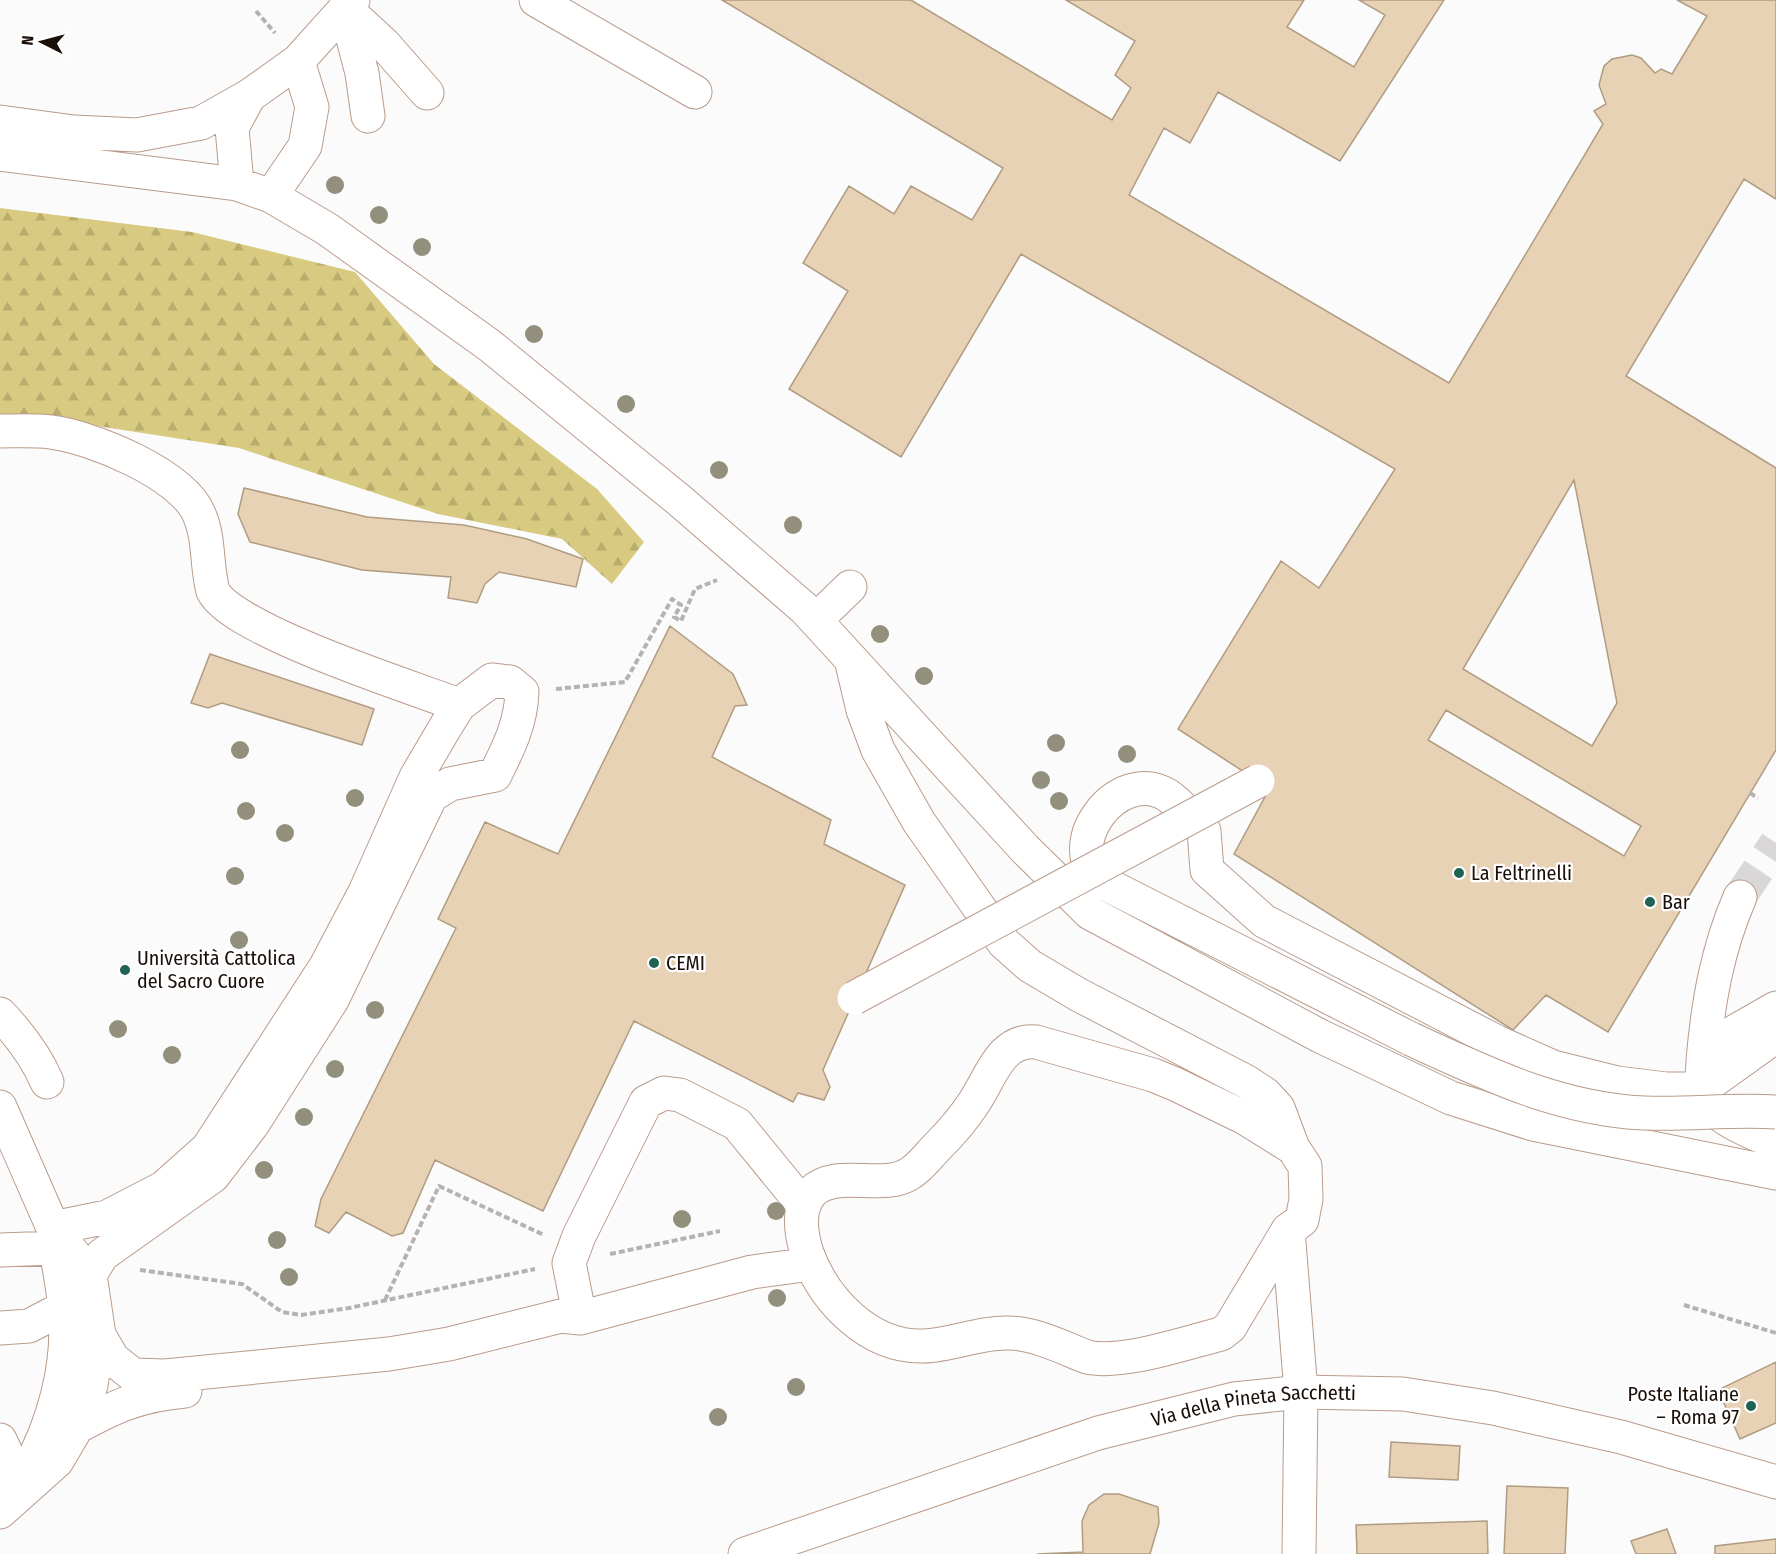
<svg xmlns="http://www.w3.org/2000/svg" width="1776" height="1554" viewBox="0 0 1776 1554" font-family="'Fira Sans Condensed',sans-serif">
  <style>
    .forest { fill: url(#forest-firs) }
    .building { fill: #e8d2b6; stroke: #b09c81; stroke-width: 1.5; fill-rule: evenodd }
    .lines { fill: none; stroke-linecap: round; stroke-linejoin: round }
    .minor-tunnel { stroke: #d9d7d7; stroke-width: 33; stroke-dasharray: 33 16; stroke-linecap: butt }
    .minor-casing { stroke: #ba9b8a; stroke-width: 35 }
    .major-casing { stroke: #ba9b8a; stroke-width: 35 }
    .path { stroke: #b5b2b0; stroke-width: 4; stroke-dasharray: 6 3; stroke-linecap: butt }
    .minor { stroke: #fff; stroke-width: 33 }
    .major { stroke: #fff; stroke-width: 33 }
    .minor-bridge-casing { stroke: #ba9b8a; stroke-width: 35; stroke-linecap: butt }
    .minor-bridge { stroke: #fff; stroke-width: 33 }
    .tree { fill: #928f7d }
    .poi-dot { fill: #1f6354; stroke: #fff; stroke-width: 2 }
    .labels { text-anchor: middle; stroke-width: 4.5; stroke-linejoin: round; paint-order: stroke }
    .poi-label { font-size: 20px; fill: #190e08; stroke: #fff; text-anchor: start }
    .street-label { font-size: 20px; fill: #190e08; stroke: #fff }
  </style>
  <defs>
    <pattern id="forest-firs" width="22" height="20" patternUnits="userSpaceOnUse" patternTransform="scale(1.5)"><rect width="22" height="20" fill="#d8cb81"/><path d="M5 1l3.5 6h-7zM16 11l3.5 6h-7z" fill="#b9ad6e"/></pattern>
  </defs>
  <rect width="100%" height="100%" fill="#fbfbfb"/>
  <!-- forest -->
  <path class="forest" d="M0,208L192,232L355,272L434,364L597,489L644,542L612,584L562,539L438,514L239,448L52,419L0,417Z"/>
  <!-- building -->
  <path class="building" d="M722,0H911L1112,120L1131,88L1115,75L1135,41L1066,0H1304L1287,27L1354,67L1385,15L1359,0H1444L1340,161L1218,92L1190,143L1164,128L1129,195L1449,383L1603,124L1594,111L1606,104L1599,85L1604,66L1612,59L1632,55L1641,58L1655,73L1661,69L1672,74L1707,16L1677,0H1776V199L1744,179L1626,376L1776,468V750L1608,1032L1546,995L1513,1030L1234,854L1267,793L1258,781L1178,729L1281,561L1319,588L1395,469L1021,254L901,457L789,389L848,291L803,263L849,186L894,214L911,186L972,220L1003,168ZM1574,480L1617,703L1592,746L1463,669ZM1446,710L1641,826L1624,856L1428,740Z
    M244,488L367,517L464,525L527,539L583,559L576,587L499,572L485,584L477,603L448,598L451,577L362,570L250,542L238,514Z
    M670,626L733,674L747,705L735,706L712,757L831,820L824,844L905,885L823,1070L830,1087L824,1100L798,1093L793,1102L634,1021L543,1211L435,1160L403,1233L392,1236L346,1212L329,1233L315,1226L321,1199L456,928L438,919L485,822L558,854Z
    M210,654L374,709L362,745L222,703L208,708L191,703Z
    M1776,1362V1423L1740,1439L1718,1390Z
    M1391,1442L1460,1446L1458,1480L1389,1477Z
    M1507,1486L1568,1488L1565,1554H1504Z
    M1104,1494H1119L1158,1507L1159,1523L1150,1554H1037L1083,1552L1082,1521L1089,1505Z
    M1487,1521L1488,1554H1357L1356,1525Z
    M1667,1529L1676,1554H1636L1631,1541Z
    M1776,1539V1554H1715V1546Z"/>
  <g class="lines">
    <!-- minor-tunnel -->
    <path class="minor-tunnel" d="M1740,897L1776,843"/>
    <defs>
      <path id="minor" d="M353,0L298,61L249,96L232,128L237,184L271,196L327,229L489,345L679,500L805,609L1025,849L1090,913L1320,1036L1451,1098L1533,1124L1776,1173
        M536,0L695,92
        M345,8L384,44L427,93
        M345,8L362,73L368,116
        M0,122L74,132L137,135L201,123L249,96
        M0,154L237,184
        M271,196L305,146L312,107L298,61
        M0,431C17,431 34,430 51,432C92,437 182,474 199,514C210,539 206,566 213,591C232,630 411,687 459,705
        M816,620L850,587
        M851,659L863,710L878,750L919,822L1004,943L1030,966L1079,995L1247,1082L1265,1094L1278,1108L1293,1148L1305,1166L1306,1199L1302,1220L1288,1230L1230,1327L1221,1334C1185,1343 1121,1365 1087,1357C1064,1348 1034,1333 1009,1333C980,1332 952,1345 924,1346C869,1348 824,1300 807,1253C801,1234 797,1208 812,1192C836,1168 882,1191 909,1174C920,1168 929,1155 938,1146C951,1133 963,1119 973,1104C990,1080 1000,1038 1036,1042L1153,1075L1175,1084L1245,1118L1293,1148
        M1776,1008L1727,1036L1703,1060C1703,1069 1701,1080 1702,1089C1708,1118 1753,1132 1776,1143
        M0,1014C20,1035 36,1056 47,1082
        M1411,1039L1104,883C1056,848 1117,765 1167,795C1181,804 1192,819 1204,831L1207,870L1264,921L1497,1042L1553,1067L1617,1083L1666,1089H1702L1776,1036
        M1703,1060C1708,1003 1717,950 1740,897
        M0,1107L53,1228L90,1275L99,1335L91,1385L77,1427L57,1461L0,1512
        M53,1228L107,1217L163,1188L208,1148L326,966L365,892L416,777L446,726L459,705L492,680L510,682L522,692C521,723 509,747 495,775L450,784L431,796L332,1000L252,1125L213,1176L102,1255L90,1275
        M1288,1230L1301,1392L1299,1554
        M0,1250L55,1248
        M580,1318L569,1263L579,1236L646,1102L664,1093L680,1095L737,1124L804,1206
        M0,1328L29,1326L65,1307
        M99,1335L113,1359L133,1375L165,1376L389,1354L449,1344L561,1316L580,1318L752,1272L811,1264
        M77,1427C115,1406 140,1395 185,1391
        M0,1440L7,1455L10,1502
        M26,1474C53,1425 70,1367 65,1310C63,1283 56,1255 53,1228"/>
      <g id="major">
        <path id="s1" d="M745,1554L1098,1433L1234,1399L1301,1392L1403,1394L1493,1408L1621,1437L1776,1482"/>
      </g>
    </defs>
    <!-- minor casing -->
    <use href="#minor" class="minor-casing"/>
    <!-- major casing -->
    <use href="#major" class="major-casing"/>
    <!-- path -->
    <path class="path" d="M256,11L275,33
      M556,689L625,682L672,599L681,605L674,617L681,621L695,589L717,580
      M1750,793L1758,798
      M610,1254L720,1231
      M140,1270L242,1284L282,1312L301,1315L349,1308L535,1269
      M385,1300L439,1186L544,1235
      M1684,1305L1776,1333"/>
    <!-- minor -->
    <use href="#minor" class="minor"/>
    <!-- major -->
    <use href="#major" class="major"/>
    <defs>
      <path id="minor-bridge" d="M854,998L1258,781
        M1411,1039C1487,1074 1559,1109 1644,1113C1688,1115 1732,1109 1776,1112"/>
    </defs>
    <!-- minor-bridge casing -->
    <use href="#minor-bridge" class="minor-bridge-casing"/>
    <!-- minor-bridge -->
    <use href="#minor-bridge" class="minor-bridge"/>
  </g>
  <!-- trees -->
  <g class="tree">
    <circle cx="335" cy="185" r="9"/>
    <circle cx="379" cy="215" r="9"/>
    <circle cx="422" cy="247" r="9"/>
    <circle cx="534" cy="334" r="9"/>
    <circle cx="626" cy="404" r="9"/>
    <circle cx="719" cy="470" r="9"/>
    <circle cx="793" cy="525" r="9"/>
    <circle cx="880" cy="634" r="9"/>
    <circle cx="924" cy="676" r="9"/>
    <circle cx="1056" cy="743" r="9"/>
    <circle cx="240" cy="750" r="9"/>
    <circle cx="1127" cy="754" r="9"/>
    <circle cx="1041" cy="780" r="9"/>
    <circle cx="355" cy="798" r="9"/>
    <circle cx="1059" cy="801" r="9"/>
    <circle cx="246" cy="811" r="9"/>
    <circle cx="285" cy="833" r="9"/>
    <circle cx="235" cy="876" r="9"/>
    <circle cx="239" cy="940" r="9"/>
    <circle cx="375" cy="1010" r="9"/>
    <circle cx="118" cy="1029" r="9"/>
    <circle cx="172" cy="1055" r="9"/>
    <circle cx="335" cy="1069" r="9"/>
    <circle cx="304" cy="1117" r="9"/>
    <circle cx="264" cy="1170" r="9"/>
    <circle cx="776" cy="1211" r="9"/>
    <circle cx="682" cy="1219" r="9"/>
    <circle cx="277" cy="1240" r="9"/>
    <circle cx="289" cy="1277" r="9"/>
    <circle cx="777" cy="1298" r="9"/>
    <circle cx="796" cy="1387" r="9"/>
    <circle cx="718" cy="1417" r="9"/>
  </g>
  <!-- markers -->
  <g class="poi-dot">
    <circle cx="1459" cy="873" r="6"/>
    <circle cx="1650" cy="902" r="6"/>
    <circle cx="654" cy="963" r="6"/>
    <circle cx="125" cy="970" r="6"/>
    <circle cx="1751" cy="1406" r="6"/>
  </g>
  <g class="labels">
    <!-- poi labels -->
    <g class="poi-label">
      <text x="1471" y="880">La Feltrinelli</text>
      <text x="1662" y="909">Bar</text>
      <text x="137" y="965">Università Cattolica<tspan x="137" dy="23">del Sacro Cuore</tspan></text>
      <text x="666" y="970">CEMI</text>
      <text x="1739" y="1401" text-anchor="end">Poste Italiane<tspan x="1739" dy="23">– Roma 97</tspan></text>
    </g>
    <!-- street labels -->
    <g class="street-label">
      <text dy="7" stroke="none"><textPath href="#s1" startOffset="532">Via della Pineta Sacchetti</textPath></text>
    </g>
  </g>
  <!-- north arrow -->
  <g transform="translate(42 42) rotate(276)" stroke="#ffffff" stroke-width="4.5" paint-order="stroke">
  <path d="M0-4.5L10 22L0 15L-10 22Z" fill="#190e08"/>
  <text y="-9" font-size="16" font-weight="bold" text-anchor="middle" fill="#190e08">N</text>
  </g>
</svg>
